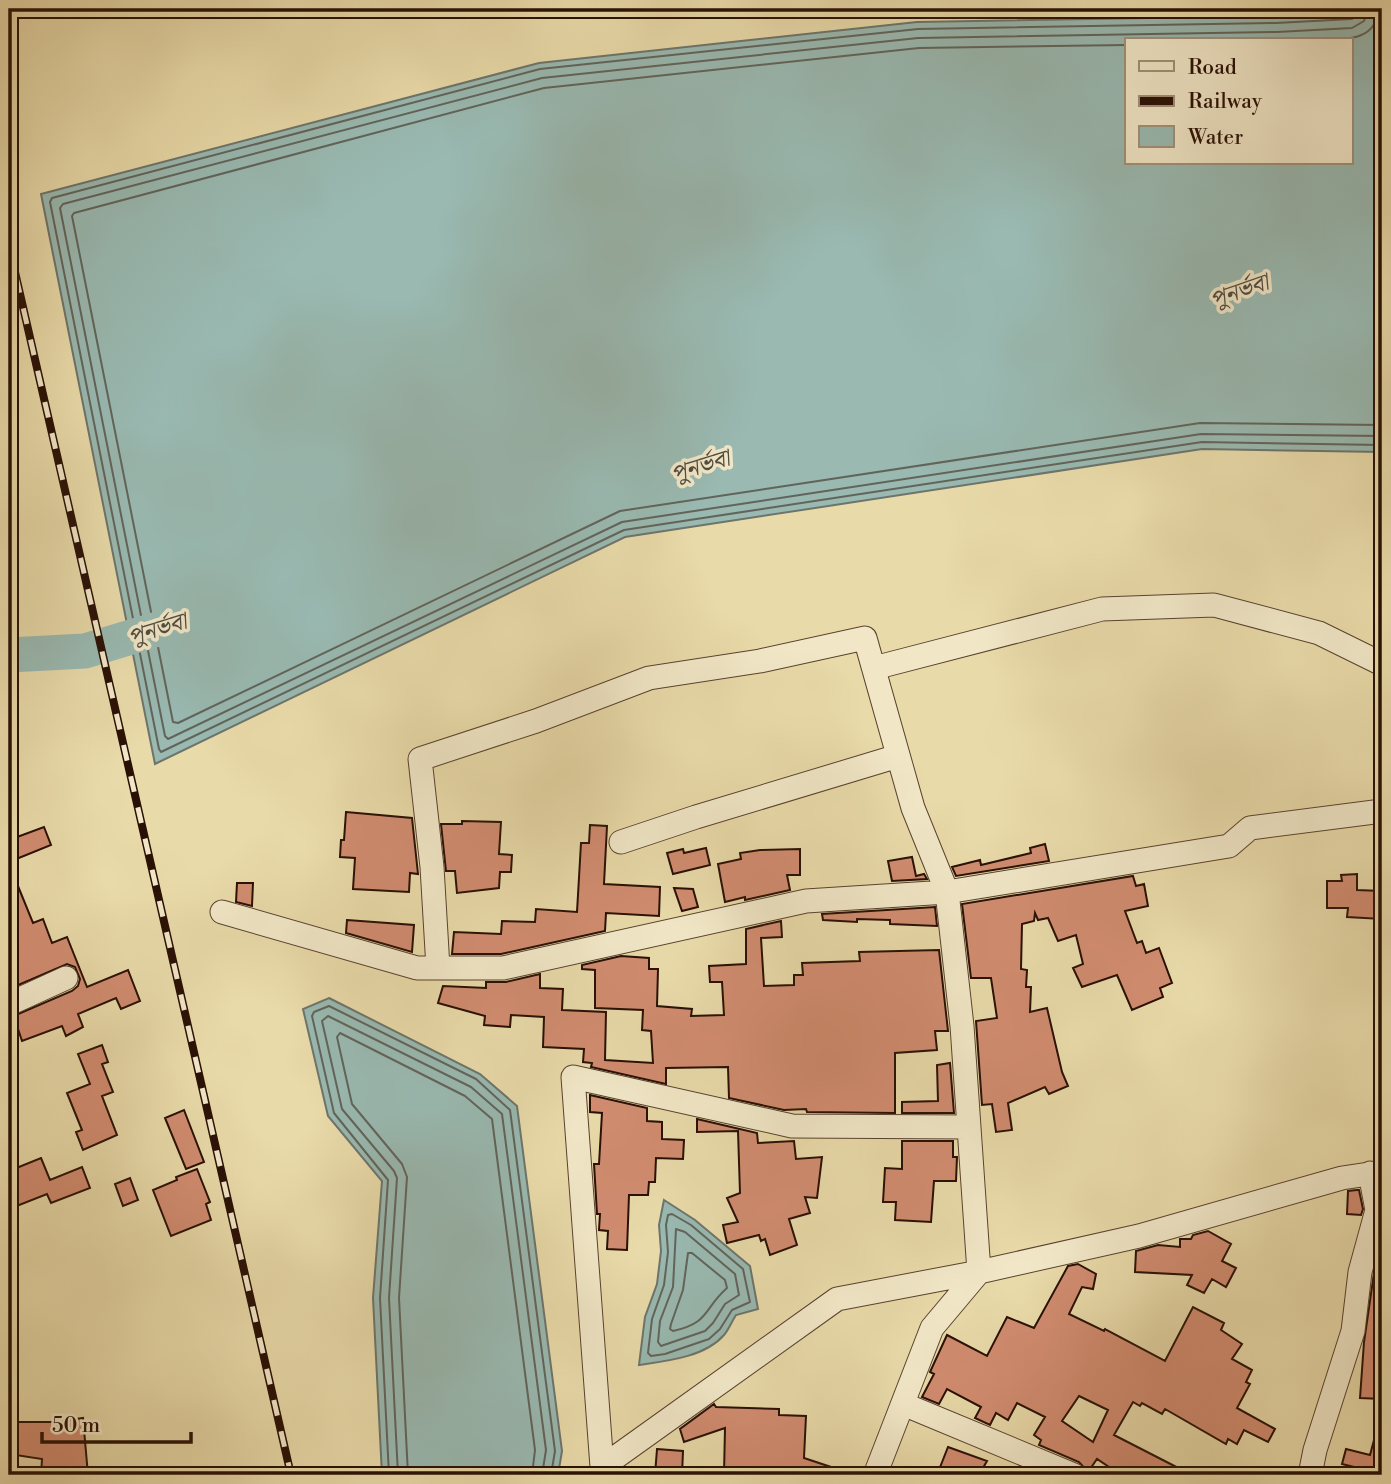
<svg xmlns="http://www.w3.org/2000/svg" width="1391" height="1484" viewBox="0 0 1391 1484" font-family="'Libre Bodoni','Noto Serif Bengali',serif">
  <style>
    .water { fill: #99b9b1; stroke: #6c756c; stroke-width: 2; fill-rule: evenodd }
    .lines { fill: none; stroke-linecap: round; stroke-linejoin: round }
    .shore { stroke: #61645b; stroke-width: 2 }
    .river { stroke: #99b9b1; stroke-width: 35 }
    .building { fill: #d18c70; stroke: #291005; stroke-width: 2; fill-rule: evenodd }
    .street-casing { stroke: #59422e; stroke-width: 25 }
    .street { stroke: #f1e7c7; stroke-width: 23 }
    .rail-casing { stroke: #291005; stroke-width: 8 }
    .rail { stroke: #f1e7c7; stroke-width: 5; stroke-dasharray: 16; stroke-linecap: butt }
    .labels { text-anchor: middle; stroke-width: 7; stroke-linejoin: round; paint-order: stroke }
    .water-label { font-size: 24px; font-style: italic; fill: #504b41; stroke: #f1e7c7 }
  </style>
  <rect width="100%" height="100%" fill="#e9daa9"/>
  <filter id="stains"><feTurbulence type="fractalNoise" baseFrequency=".00286" numOctaves="4"/><feColorMatrix values="0 0 0 0 .2 0 0 0 0 .09 0 0 0 0 .02 0 0 0 .5 -.17"/></filter>
  <radialGradient id="worn" r=".72"><stop offset=".6" stop-color="#630" stop-opacity="0"/><stop offset="1" stop-color="#630" stop-opacity=".3"/></radialGradient>
  <!-- water -->
  <path class="water" d="M1382,11V452L1202,449L625,537L155,764L41,194L539,63L917,22L1276,16ZM1127,40H1351V163H1127Z
    M329,998L480,1074L517,1106L562,1451L558,1475H382L373,1298L382,1181L328,1116L303,1009Z
    M664,1200L695,1220L750,1266L758,1309L736,1315C732,1321 729,1329 724,1335C705,1357 667,1361 639,1365L645,1317L657,1284L661,1251L659,1225Z"/>
  <g class="lines">
    <!-- shore -->
    <path class="shore" d="M1359,9L1357,15L1352,19L1276,23L918,29L540,69L52,198L50,202L159,749L161,752L624,530L1202,442L1382,445
      M1368,9L1364,21L1352,28L1277,32L918,38L542,78L63,204L60,208L165,736L168,739L622,522L1201,434L1382,436
      M1316,40C1341,39 1377,43 1378,9
      M1127,45L919,48L544,88L74,213L72,216L173,722L178,723L620,511L1200,423L1382,425
      M672,1214L691,1225L743,1269L750,1302L732,1310L720,1329L709,1339L665,1354L651,1356L648,1353L652,1319L664,1285L668,1252L666,1225L668,1215Z
      M676,1229L685,1232L735,1274L739,1295L725,1304L713,1323L705,1331L661,1346L658,1342L660,1321L673,1287Z
      M688,1253H692L725,1280L727,1288C703,1309 710,1323 673,1331L670,1329L671,1324L683,1290Z
      M389,1475L380,1298L388,1180L334,1113L312,1016L314,1012L329,1006L476,1079L510,1110L555,1451L551,1475
      M398,1475L389,1298L397,1178L394,1171L342,1109L322,1021L328,1016L471,1087L502,1114L546,1450L542,1475
      M408,1475L399,1298L407,1177L402,1164L352,1104L337,1037L340,1033L465,1096L492,1119L535,1450L532,1475"/>
    <!-- river -->
    <path class="river" d="M9,655L85,651L174,624"/>
  </g>
  <!-- building -->
  <path class="building" d="M346,812L412,818L418,874L410,873L409,892L353,889L355,858L340,857L341,840H344Z
    M462,821L501,822L499,854L512,855L511,872H500L499,888L457,893L455,871H446L441,824H462Z
    M590,825L607,826L604,884L660,887L659,916L606,913L605,931L501,954H452L454,932L501,934L502,921L535,922L536,909L577,912L581,843H589Z
    M44,827L51,845L9,862V840Z
    M1045,844L1049,861L956,876L952,867L980,860L981,865L1031,853L1030,848Z
    M706,848L710,865L673,874L667,853L683,849L684,853Z
    M800,849V875H787L790,890L745,900V897L725,902L718,864L741,859L740,853L760,850Z
    M912,857L916,876L924,874L927,879L892,881L888,861Z
    M9,864L33,923L43,919L52,943L67,937L87,987L128,970L140,1001L121,1009L116,998L78,1014L83,1027L66,1036L62,1026L22,1041L18,1029H9V1018L72,991L78,986L80,979L75,967L67,964L9,989Z
    M1357,874V890L1382,891V919L1347,917L1348,908H1327V881H1342L1341,875Z
    M1133,876L1136,886L1144,884L1148,906L1125,911L1137,943L1142,941L1146,953L1159,948L1172,983L1160,988L1163,997L1132,1010L1117,975L1082,987L1073,968L1083,964L1076,935L1058,941L1048,918L1038,920L1035,913L1034,921L1022,924L1021,969L1027,970L1026,987H1031L1030,1012L1047,1008L1062,1072L1068,1086L1049,1094L1045,1087L1008,1103L1012,1130L996,1132L992,1104L982,1105L976,1021L997,1018L991,978H971L962,904Z
    M237,883H253L252,906L236,902Z
    M674,888L693,889L698,907L682,911Z
    M935,907L937,926L890,924V920L857,919V922L823,920L822,914Z
    M347,920L414,925L412,952L346,933Z
    M781,921L782,937L761,938L764,986L794,985V975H803L802,963L860,961L859,952L939,950L948,1031H935L937,1050L895,1053V1113L807,1112L806,1109L784,1110L729,1098L728,1067L666,1068V1084L591,1067L592,1063L583,1062L584,1049L543,1047L544,1017L511,1015L510,1027L484,1025L485,1016L438,1003L443,986L486,988V982H506L540,974V988L563,989L562,1010L606,1012L605,1060L653,1063L651,1031L642,1030L643,1010L595,1008V970L582,969V965L621,956L649,958V969H658L657,1006L692,1009L691,1016L724,1015L722,982H710L709,966L746,964V929Z
    M102,1045L108,1062L102,1064L113,1092L102,1096L117,1135L83,1150L76,1132L82,1130L67,1093L90,1084L78,1054Z
    M950,1063L954,1113H902V1102L938,1101L937,1065Z
    M590,1095L647,1108V1121L662,1122V1139L684,1140L683,1159L656,1158L655,1182H649L648,1195H629L627,1250L607,1249L608,1231L599,1230L600,1214H597L594,1164H599L602,1113L590,1112Z
    M184,1110L204,1162L186,1169L165,1118Z
    M697,1119L757,1133L758,1143L794,1141L796,1159L822,1157L817,1198L805,1197L810,1213L789,1219L797,1245L770,1255L765,1239L761,1241L759,1235L727,1243L723,1225L738,1222L727,1198L740,1193L738,1131L697,1132Z
    M902,1141H953V1157H957L956,1181H934L931,1222L895,1220L896,1202H883L885,1168L902,1169Z
    M41,1158L50,1180L82,1167L90,1188L51,1203L47,1194L9,1209V1171Z
    M197,1169L210,1202L206,1204L211,1220L171,1236L153,1190L177,1180L176,1177Z
    M130,1178L138,1200L123,1206L115,1184Z
    M1357,1190H1359L1363,1209L1361,1215L1347,1214L1348,1191Z
    M1208,1231L1231,1244L1222,1261L1236,1268L1226,1287L1212,1279L1204,1293L1187,1285L1192,1275L1135,1272L1136,1251L1158,1245L1180,1247V1239H1191L1193,1235Z
    M1078,1264L1096,1274L1093,1289L1082,1287L1069,1314L1104,1331L1105,1329L1165,1361L1193,1307L1224,1323L1221,1330L1242,1344L1232,1359L1252,1370L1246,1382L1250,1384L1237,1408L1275,1429L1268,1442L1244,1430L1237,1444L1228,1439L1226,1444L1165,1409L1162,1414L1142,1403L1140,1406L1133,1402L1114,1435L1192,1475H1121L1097,1459L1088,1472L1079,1462L1039,1445L1041,1440L1034,1435L1045,1417L1017,1403L1008,1420L996,1413L990,1425L975,1418L981,1407L947,1389L939,1404L922,1397L934,1374L930,1372L947,1335L987,1356L1007,1317L1034,1328L1068,1266ZM1079,1396L1108,1410L1093,1442L1062,1421Z
    M1374,1273L1382,1274V1399L1360,1398L1364,1342Z
    M714,1404L716,1407L779,1409V1415L806,1416L804,1458L846,1472L845,1475L724,1474L725,1428L684,1442L680,1429Z
    M83,1418L88,1475H41L42,1459L9,1454V1422H57Z
    M1377,1429L1382,1430V1475H1365L1366,1470L1342,1464L1346,1449L1370,1455Z
    M948,1447L987,1461L979,1475H937Z
    M657,1449L683,1451L682,1475H655Z"/>
  <g class="lines">
    <defs>
      <path id="street" d="M874,668L1102,609L1214,605L1319,633L1382,664
        M621,842L696,817L898,756
        M222,912L417,968H503L806,901L947,892L1229,846L1250,828L1382,811
        M438,968L432,867L420,759L536,721L649,678L760,661L865,638L913,808L947,892L962,1026L979,1272L1139,1236L1342,1178L1382,1172
        M9,1004L66,978
        M903,1404L1074,1475
        M602,1467L573,1077L792,1126L969,1127
        M600,1475L602,1467L837,1299L979,1272L932,1328L875,1475
        M1310,1475L1315,1450L1353,1331L1360,1272L1377,1210L1370,1173"/>
    </defs>
    <!-- street casing -->
    <use href="#street" class="street-casing"/>
    <!-- street -->
    <use href="#street" class="street"/>
    <defs>
      <path id="rail" d="M9,246L291,1475"/>
    </defs>
    <!-- rail casing -->
    <use href="#rail" class="rail-casing"/>
    <!-- rail -->
    <use href="#rail" class="rail"/>
  </g>
  <g class="labels">
    <!-- water labels -->
    <g class="water-label">
      <text transform="translate(1239 291) rotate(-19)" y="8">পুনর্ভবা</text>
      <text transform="translate(700 466) rotate(-17)" y="8">পুনর্ভবা</text>
      <text transform="translate(157 629) rotate(-17)" y="8">পুনর্ভবা</text>
    </g>
  </g>
  <!-- margin -->
  <rect width="1391" height="1484" fill="none" stroke="#e9daa9" stroke-width="35"/>
  <rect x="10" y="10" width="1370" height="1463" fill="none" stroke="#291005" stroke-width="3.5"/>
  <rect x="18" y="18" width="1356" height="1449" fill="none" stroke="#291005" stroke-width="2"/>
  <!-- legend -->
  <rect x="1125" y="38" width="228" height="126" fill="#f1e7c7" stroke="#a19179" stroke-width="2"/>
  <rect x="1139" y="61" width="35" height="10" fill="#f1e7c7" stroke="#a19179" stroke-width="2"/>
  <text x="1188" y="74" font-size="21" fill="#291005">Road</text>
  <rect x="1139" y="96" width="35" height="10" fill="#291005" stroke="#a19179" stroke-width="2"/>
  <text x="1188" y="108" font-size="21" fill="#291005">Railway</text>
  <rect x="1139" y="126" width="35" height="21" fill="#99b9b1" stroke="#a19179" stroke-width="2"/>
  <text x="1188" y="144" font-size="21" fill="#291005">Water</text>
  <!-- scale -->
  <path d="M42 1432v10h149v-10" fill="none" stroke="#291005" stroke-width="3.5"/>
  <text x="52" y="1432" font-size="21" fill="#291005" stroke="#f1e7c7" stroke-width="5" paint-order="stroke">50 m</text>
  <rect width="100%" height="100%" filter="url(#stains)"/>
  <rect width="100%" height="100%" fill="url(#worn)"/>
</svg>
